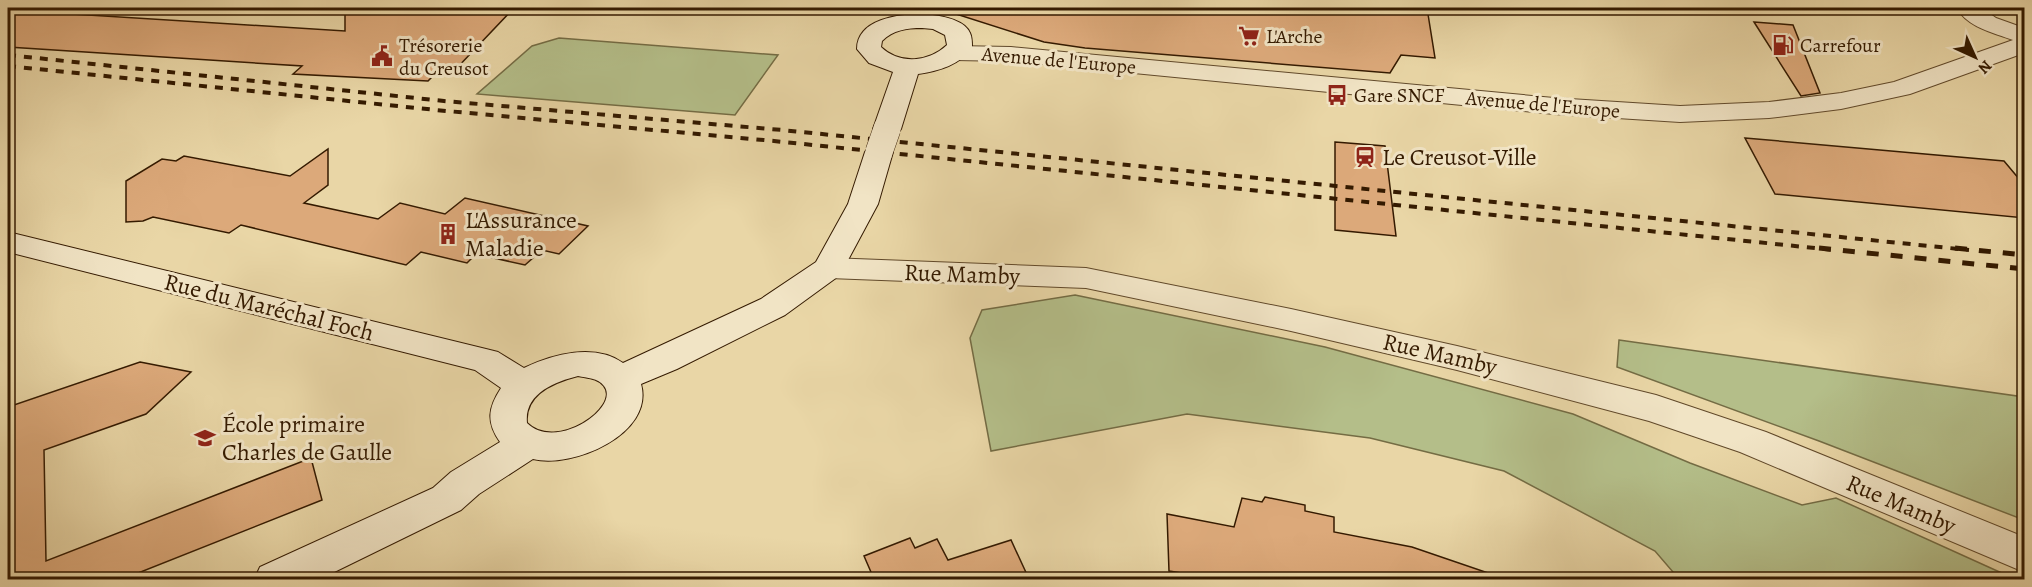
<svg xmlns="http://www.w3.org/2000/svg" width="2032" height="587" viewBox="0 0 2032 587" font-family="Alegreya,serif">
  <style>
    .green { fill: #b4be89; stroke: #746c44; stroke-width: 1.5 }
    .building { fill: #dca97a; stroke: #341a00; stroke-width: 1.5 }
    .lines { fill: none; stroke-linecap: round; stroke-linejoin: round }
    .minor-casing { stroke: #61492a; stroke-width: 2 }
    .tertiary-casing { stroke: #61492a; stroke-width: 2 }
    .secondary-casing { stroke: #341a00; stroke-width: 2 }
    .minor { fill: #f1e4c5; fill-rule: evenodd }
    .tertiary { fill: #f1e4c5; fill-rule: evenodd }
    .secondary { fill: #f1e4c5; fill-rule: evenodd }
    .rail-far1 { stroke: #341a00; stroke-width: 4; stroke-dasharray: 8 8; stroke-linecap: butt }
    .rail { stroke: #341a00; stroke-width: 5; stroke-dasharray: 12 12; stroke-linecap: butt }
    .secondary-bridge-casing { stroke: #341a00; stroke-width: 28; stroke-linecap: butt }
    .secondary-bridge { stroke: #f1e4c5; stroke-width: 27 }
    .labels { text-anchor: middle; stroke-width: 6; stroke-linejoin: round; paint-order: stroke }
    .far-poi-label { font-size: 20px; fill: #341a00; stroke: #f1e4c5; text-anchor: start }
    .far-street-label { font-size: 20px; fill: #341a00; stroke: #f1e4c5 }
    .poi-label { font-size: 24px; fill: #341a00; stroke: #f1e4c5; text-anchor: start }
    .street-label { font-size: 24px; fill: #341a00; stroke: #f1e4c5 }
  </style>
  <rect width="100%" height="100%" fill="#e9d6a6"/>
  <filter id="stains"><feTurbulence type="fractalNoise" baseFrequency=".00333" numOctaves="4"/><feColorMatrix values="0 0 0 0 .2 0 0 0 0 .09 0 0 0 0 .02 0 0 0 .5 -.17"/></filter>
  <radialGradient id="worn" r=".72"><stop offset=".6" stop-color="#630" stop-opacity="0"/><stop offset="1" stop-color="#630" stop-opacity=".3"/></radialGradient>
  <!-- green -->
  <path class="green" d="M559,38L778,55L735,115L477,94L532,46Z
    M1075,295L1325,347L1573,414L1690,463L1802,505L1836,498L2015,579H1679L1655,551L1504,471L1370,438L1187,414L991,451L970,338L982,310Z
    M1619,340L2024,397V520L1819,441L1617,367Z"/>
  <!-- building -->
  <path class="building" d="M345,8H514L454,71L439,70L428,81L293,74L302,66L8,47V10L345,31Z
    M957,8H1427L1435,58L1401,55L1390,73L1085,48L1044,42L956,14Z
    M1754,22L1793,25L1820,93L1801,96Z
    M1745,138L2004,161L2025,186V218L1775,194Z
    M1335,142L1385,146L1396,236L1335,230Z
    M328,149V185L304,203L378,219L400,203L445,214L465,198L588,226L559,254L542,250L525,265L476,254L467,263L421,252L406,265L241,225L229,233L153,217L143,221L126,222V181L162,159L176,161L184,156L290,176Z
    M140,362L191,372L146,414L44,450L46,561L311,458L322,500L123,579H8V407Z
    M1265,497L1305,505V511L1334,517V532L1412,547L1494,575L1493,579H1221L1169,571L1167,514L1234,527L1242,498L1262,502Z
    M910,538L915,548L937,539L948,560L1011,540L1029,579H874L864,556Z"/>
  <g class="lines">
    <defs>
      <path id="minor" d="M1957,8H1982L1996,18L2024,28V53L1910,94L1841,109L1769,118L1680,122L1554,114L1011,61L955,60L946,58L943,53L946,48L955,46L1011,47L1554,98L1680,106L1769,102L1841,93L1894,82L2013,40C1994,33 1967,27 1957,8Z"/>
      <path id="tertiary" d="M829,258L1086,268L1291,309L1457,346L1656,395L1766,432L2024,537V572L1740,452L1649,421L1457,370L1291,331L1086,288L829,278L818,275L813,268L818,261Z"/>
      <path id="secondary" d="M922,14C936,15 964,18 970,33C972,37 972,43 972,47C960,65 939,71 918,74L901,129L897,135L887,137L877,135L873,129L893,72L869,63L857,49C857,19 899,14 922,14ZM922,28L933,29L945,35L947,45C929,62 900,65 881,47L882,41C893,30 907,28 922,28Z
        M879,144L889,146L893,152L878,204L840,275L785,315L677,369L641,384C655,434 572,469 533,459L479,494L461,510L318,580H254L260,567L433,488L451,472L500,442C486,422 488,408 501,388L475,370L8,252V232L486,349L498,352L524,368C553,354 595,343 623,363L761,299L816,262L848,204L865,152L869,146ZM578,376C587,378 598,378 604,386C621,407 556,452 527,423C524,394 554,382 578,376Z"/>
    </defs>
    <!-- minor casing -->
    <use href="#minor" class="minor-casing"/>
    <!-- tertiary casing -->
    <use href="#tertiary" class="tertiary-casing"/>
    <!-- secondary casing -->
    <use href="#secondary" class="secondary-casing"/>
    <!-- minor -->
    <use href="#minor" class="minor"/>
    <!-- tertiary -->
    <use href="#tertiary" class="tertiary"/>
    <!-- secondary -->
    <use href="#secondary" class="secondary"/>
    <!-- rail-far1 -->
    <path class="rail-far1" d="M8,55L444,101L782,130L1969,250
      M8,66L436,110L774,141L1834,250"/>
    <!-- rail -->
    <path class="rail" d="M1819,248L2024,269
      M1955,248L2024,255"/>
    <defs>
      <path id="secondary-bridge" d="M879,152L887,129"/>
    </defs>
    <!-- secondary-bridge casing -->
    <use href="#secondary-bridge" class="secondary-bridge-casing"/>
    <!-- secondary-bridge -->
    <use href="#secondary-bridge" class="secondary-bridge"/>
  </g>
  <!-- icons -->
  <defs>
    <symbol id="supermarket-bare" viewBox="-9 -9 18 18"><path d="M-6-5.5h2.5l.6 2H6L4.5 2H-2.5L-4.4-4H-6ZM-1.5 3.2a1.3 1.3 0 1 0 .1 0ZM3 3.2a1.3 1.3 0 1 0 .1 0Z" fill="#8f2418" stroke="#f1e4c5" stroke-width="2.5" paint-order="stroke"/></symbol>
    <symbol id="fuel-bare" viewBox="-9 -9 18 18"><path d="M-5.5-6h7V0h2V4h1.3V-2.5L3-4.5l.8-.8L6-3V5H2.5V1h-1V6h-7ZM-4.2-4.7v3.2H.2V-4.7Z" fill="#8f2418" stroke="#f1e4c5" stroke-width="2.5" paint-order="stroke"/></symbol>
    <symbol id="civic-bare" viewBox="-9 -9 18 18"><path d="M-.6-6.5H3V-4.5H.6V-3L4-1V1h2V6H-6V1h2V-1L-.6-3ZM-1.2 2.5V6h2.4V2.5Z" fill="#8f2418" stroke="#f1e4c5" stroke-width="2.5" paint-order="stroke"/></symbol>
    <symbol id="bus-bare" viewBox="-9 -9 18 18"><path d="M-5-6H5V4H4V6H2V4H-2V6H-4V4H-5ZM-3.5-4V0h7V-4ZM-3.5 1.2v1.5H-2V1.2ZM2 1.2v1.5H3.5V1.2Z" fill="#8f2418" stroke="#f1e4c5" stroke-width="2.5" paint-order="stroke"/></symbol>
    <symbol id="station-bare" viewBox="-9 -9 18 18"><path d="M-3-6H3Q5-6 5-4V2Q5 4 3 4L4.5 6H3L1.5 4h-3L-3 6H-4.5L-3 4Q-5 4-5 2V-4Q-5-6-3-6ZM-3.5-4v3h7v-3ZM-3.5 1v1.5H-2V1ZM2 1v1.5H3.5V1Z" fill="#8f2418" stroke="#f1e4c5" stroke-width="2.5" paint-order="stroke"/></symbol>
    <symbol id="building-bare" viewBox="-9 -9 18 18"><path d="M-4-6H4V6H1V3H-1V6H-4ZM-2.5-4.3h1.7v1.8h-1.7ZM.8-4.3h1.7v1.8H.8ZM-2.5-1h1.7V.8h-1.7ZM.8-1h1.7V.8H.8Z" fill="#8f2418" stroke="#f1e4c5" stroke-width="2.5" paint-order="stroke"/></symbol>
    <symbol id="school-bare" viewBox="-9 -9 18 18"><path d="M0-5L7-2L0 1L-7-2ZM-4 1L0 2.5L4 1V4Q0 6-4 4Z" fill="#8f2418" stroke="#f1e4c5" stroke-width="2.5" paint-order="stroke"/></symbol>
  </defs>
  <g fill-rule="evenodd">
    <use href="#supermarket-bare" x="1234" y="21" width="30" height="30"/>
    <use href="#fuel-bare" x="1768" y="30" width="30" height="30"/>
    <use href="#civic-bare" x="367" y="41" width="30" height="30"/>
    <use href="#bus-bare" x="1322" y="80" width="30" height="30"/>
    <use href="#station-bare" x="1350" y="142" width="30" height="30"/>
    <use href="#building-bare" x="433" y="219" width="30" height="30"/>
    <use href="#school-bare" x="190" y="423" width="30" height="30"/>
  </g>
  <g class="labels">
    <!-- far-poi labels -->
    <g class="far-poi-label">
      <text x="1266" y="43">L'Arche</text>
      <text x="399" y="52">Trésorerie<tspan x="399" dy="23">du Creusot</tspan></text>
      <text x="1800" y="52">Carrefour</text>
      <text x="1354" y="102">Gare SNCF</text>
    </g>
    <!-- far-street labels -->
    <g class="far-street-label">
      <text transform="translate(1059 60) rotate(5)" y="7">Avenue de l'Europe</text>
      <text transform="translate(1543 104) rotate(5)" y="7">Avenue de l'Europe</text>
    </g>
    <!-- poi labels -->
    <g class="poi-label">
      <text x="1382" y="165">Le Creusot-Ville</text>
      <text x="465" y="228">L'Assurance<tspan x="465" dy="28">Maladie</tspan></text>
      <text x="222" y="432">École primaire<tspan x="222" dy="28">Charles de Gaulle</tspan></text>
    </g>
    <!-- street labels -->
    <g class="street-label">
      <text transform="translate(962 274) rotate(2)" y="8">Rue Mamby</text>
      <text transform="translate(269 307) rotate(14)" y="8">Rue du Maréchal Foch</text>
      <text transform="translate(1440 354) rotate(13)" y="8">Rue Mamby</text>
      <text transform="translate(1901 504) rotate(23)" y="8">Rue Mamby</text>
    </g>
  </g>
  <!-- margin -->
  <rect width="2032" height="587" fill="none" stroke="#e9d6a6" stroke-width="30"/>
  <rect x="9" y="9" width="2014" height="569" fill="none" stroke="#341a00" stroke-width="3"/>
  <rect x="15" y="15" width="2002" height="557" fill="none" stroke="#341a00" stroke-width="1.5"/>
  <!-- north arrow -->
  <g transform="translate(1975 57) rotate(135)" stroke="#f1e4c5" stroke-width="4.5" paint-order="stroke">
  <path d="M0-4.5L10 22L0 15L-10 22Z" fill="#341a00"/>
  <text y="-9" font-size="16" font-weight="bold" text-anchor="middle" fill="#341a00">N</text>
  </g>
  <rect width="100%" height="100%" filter="url(#stains)"/>
  <rect width="100%" height="100%" fill="url(#worn)"/>
</svg>
